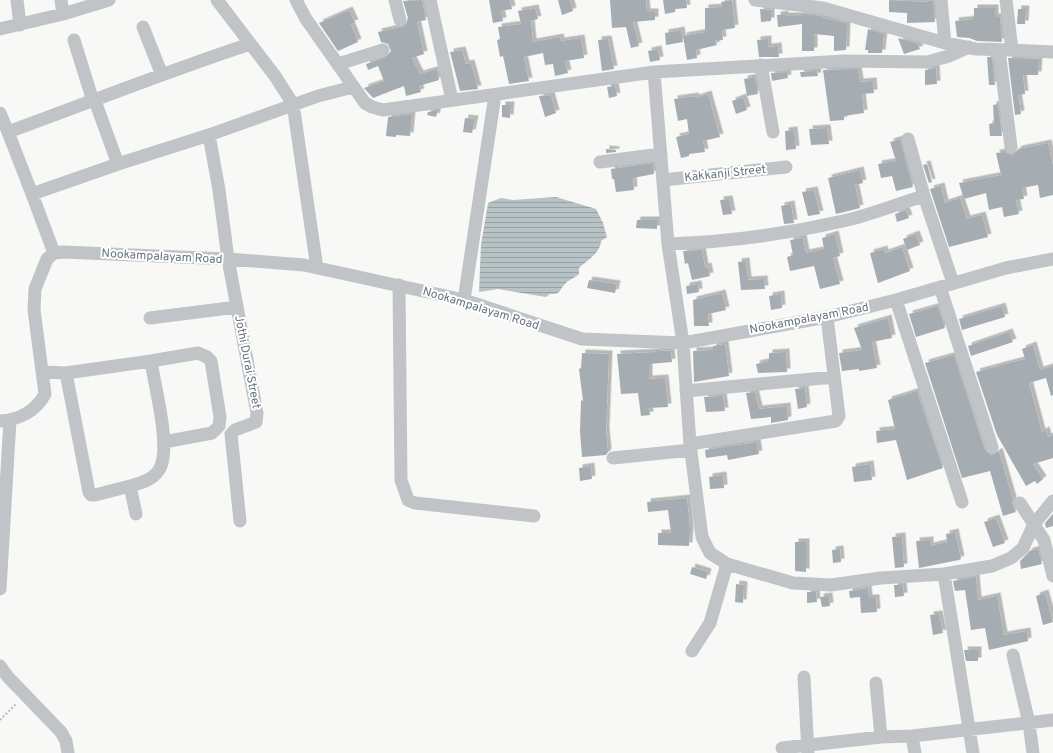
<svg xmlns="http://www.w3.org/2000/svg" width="1053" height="753" viewBox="0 0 1053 753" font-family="Overpass,sans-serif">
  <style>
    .water { fill: url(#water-rules) }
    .building { fill: #a6adb2; filter: url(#shadow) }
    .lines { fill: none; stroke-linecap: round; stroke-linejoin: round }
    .path { stroke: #babdbf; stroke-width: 2; stroke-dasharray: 2 2; stroke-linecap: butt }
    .minor { stroke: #c0c4c7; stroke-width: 13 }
    .labels { text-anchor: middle; stroke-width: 4; stroke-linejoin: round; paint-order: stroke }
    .street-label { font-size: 12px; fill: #66747d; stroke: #fff }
  </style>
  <defs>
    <pattern id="water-rules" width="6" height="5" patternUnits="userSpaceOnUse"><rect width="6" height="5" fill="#b7c2c5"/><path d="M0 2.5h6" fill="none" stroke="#99a2a5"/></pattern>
    <filter id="shadow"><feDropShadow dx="3.5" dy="-3.5" stdDeviation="0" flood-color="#0004"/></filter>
  </defs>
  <rect width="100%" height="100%" fill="#f8f8f6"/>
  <!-- water -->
  <path class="water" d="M556,197L596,209L603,223L607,237L601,241C600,254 587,260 579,268V274C575,278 568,280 565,284C558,291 562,294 550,294L546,297L498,289L479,292L481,245L488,203L501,198L513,200Z"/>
  <!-- building -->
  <path class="building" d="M422,0L426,20L417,22L424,54L412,58L420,74L437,69L439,80L419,86L421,92L406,96L404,86L373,98L364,88L384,81L378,66L368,70L366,64L386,57L391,51L388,44L381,42L378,32L405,26L408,18L403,1Z
    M489,0H510L512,9L501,11L503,21L493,23Z
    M558,0H570L573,11L562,15Z
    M610,0H646L647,12H655V20L633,22L639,46L631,48L626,27L612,28Z
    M663,0H686L687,8L675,9V12L665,14Z
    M732,0L735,28L722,30L723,40H715L717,45L696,50L697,58L687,60L683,36L705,32V8L722,7L721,2Z
    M889,0L925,2L933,0L935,22L907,23V13L889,12Z
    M535,8L538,19L531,21L533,42L560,37L561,41L581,38L584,58L565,61L568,73L555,76L553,64L545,65L543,53L524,57L529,81L509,84L503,56L500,57L497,40L500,39L498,27L521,24L518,11Z
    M974,8H995V17H1000L1002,42L977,41L969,38L957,37L955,21L974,19Z
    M760,9L771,10V21L761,22Z
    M1018,9H1026L1025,24H1017Z
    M349,10L355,23L351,24L358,42L338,51L319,23Z
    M785,14V16H803V14L821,16L823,18L847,23L846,50L834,51V36L814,34V51H802V24L778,27L777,15Z
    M868,29L884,34L882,53H868V50H865Z
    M681,30L683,42L666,45L665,33Z
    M898,38L917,43L920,49L904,54Z
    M608,39L614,69L602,71L598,40Z
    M768,39V47L778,46L779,57H759L757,40Z
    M658,49L660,60L650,62L648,51Z
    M462,50L466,64L471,63L478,89L460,91L450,52Z
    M987,57H992L995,85H989Z
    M1008,58L1039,59L1038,75H1023L1025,94L1018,95L1021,114L1015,115Z
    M936,68L937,84L925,85V70Z
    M858,69L860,82L873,81L874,93L862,94L864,113L844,116V120L830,121L823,70Z
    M817,71L818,76L801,77L800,72Z
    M787,72L788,78L772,81L771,73Z
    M755,77L758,94L747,96L744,79Z
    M615,86L617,96L609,98L607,87Z
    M708,94L720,137L703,141L705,152L689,154V156L681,158L676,137L689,134L687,119L678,121L674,99L695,96L696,98Z
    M551,95L556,113L545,117L539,96Z
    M743,97L747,110L736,114L732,101Z
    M998,104L1002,136H990L989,124L994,123L993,105Z
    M502,105H511L510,118L502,117Z
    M438,110L436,117L427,115L428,112Z
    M412,114L410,136L396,135V137L386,136L388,117Z
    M465,118L475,119L472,133L463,132Z
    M827,128L829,144L811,145L809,129Z
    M794,130L796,149L786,150L785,131Z
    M900,139L913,187L896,191L892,176L881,178L878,164L896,161L890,142Z
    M1048,143L1053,165V195L1040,198L1038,185L1022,188L1024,199L1016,200L1019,214L1004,217L1002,207L989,210L986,193L964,199L959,183L1001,175L996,153L1004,152L1012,155L1019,149Z
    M606,149L616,150V152L606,153Z
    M653,163L654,174L633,178L634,190L616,192L614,179H612L611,169Z
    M927,164L932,182L929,183L923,165Z
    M860,170L863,183L855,185L860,208L836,214L828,178Z
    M941,186L945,203L960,198L967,219L982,215L988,237L949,247L930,189Z
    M814,190L820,214L808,216L802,192Z
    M729,199L732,214L723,215L720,200Z
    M791,204L794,223L784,224L781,206Z
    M906,210L909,218L897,222L895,214Z
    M637,220H657V229L636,228Z
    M835,234L840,256L833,258L840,284L820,289L814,266L790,271L787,257L793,255L790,240L803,238L806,253L824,249L822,238Z
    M916,234L920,245L907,250L903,239Z
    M902,247L910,271L878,283L870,253L884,249L885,253Z
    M702,250L705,267L708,266L710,276L692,280L688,263L685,264L683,251Z
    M746,261L748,280L764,279L765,289L741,290L738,262Z
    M589,280L617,284L615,293L587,288Z
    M698,284L699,292L687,294L686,286Z
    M722,293L726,310L708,314L709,326H694L693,300Z
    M781,294L782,308L771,310L769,296Z
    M938,306L945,328L916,337L909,314Z
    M1002,306L1005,317L962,330L959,319Z
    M888,318L892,338L872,342L877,368L859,371V369L842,371L839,353L862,350L854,328Z
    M1009,332L1013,342L971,356L968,346Z
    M725,344L729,376L694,382L693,351L713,350V346Z
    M1033,345L1040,370L1053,366V395L1051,396L1046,378L1029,383L1042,432L1046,430L1048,437L1053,435V458L1033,464L1043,479L1037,484L1035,481L1026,486L997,435L976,372L1025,359L1022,349Z
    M656,350L671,351L672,362L649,364V379L665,378L668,407L649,408L650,415L641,416L638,393L621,394L617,354L656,352Z
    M786,352L787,372L758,373L756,364L769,361V353Z
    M582,353L609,354L606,431L608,452L606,455L582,457L580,432L581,400L583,401L579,369L581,368Z
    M954,355L985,450L991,455L995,454L999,451L1013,500L1012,504L1016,512L1003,516L990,471L962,478L925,363Z
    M805,388L807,407L798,409L795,389Z
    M917,391L943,468L907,480L896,440L877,443L876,431L895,429L888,400Z
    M755,392L759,409L787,406L788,420L771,423V417L751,419L746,393Z
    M723,396L725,411L706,412L704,397Z
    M757,442L759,454L728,460L727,455L706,458L705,450Z
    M870,464L872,480L854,482L852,467Z
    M591,466L592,479L580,481L579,468Z
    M723,475L724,488L710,489L709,477Z
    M687,498L690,528L689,546L658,545V533H671L668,510L648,512L647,502Z
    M1053,514V526L1046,528L1045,523Z
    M996,518L1005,543L993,547L984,522Z
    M955,532L961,559L959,560L919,568L916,541L930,540V546L947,542L946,534Z
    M902,536L904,567L895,568L892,537Z
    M795,542H806V572L795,571Z
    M840,549L841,562L833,563L832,550Z
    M1038,549L1042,564L1021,569L1020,561L1030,551Z
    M692,567L708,572L706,579L690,574Z
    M976,577L978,600L997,596L1004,635L1027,631L1028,641L989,650L985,628L971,630L965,590L955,591L953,581Z
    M736,584L744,585L743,603L735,602Z
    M894,585H903L904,596L895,597Z
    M868,588L869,598H876L877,612L861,613L860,597L850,598L849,591Z
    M807,592H816L817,602L807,603Z
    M1045,593L1053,622L1043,625L1036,596Z
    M829,596L830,606L822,607L820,597Z
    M939,614L943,633L933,635L930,615Z
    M964,650H978V661H966Z"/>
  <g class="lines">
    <!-- path -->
    <path class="path" d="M0,720L17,703"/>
    <!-- minor -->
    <path class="minor" d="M17,0L20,25
      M217,0L275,76L293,104L317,268
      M296,0L306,19L365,103L372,107L383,110L654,72L844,61L927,62L949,56L969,47
      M395,0L400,20
      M430,0L452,100
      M755,0L823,8L945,43L976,49L1012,50
      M941,0L945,43
      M1006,0L1012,50L1053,52
      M63,14L109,0
      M143,27L162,75
      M0,29L63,14L61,0
      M74,40L93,101
      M250,44C168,71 88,103 8,132L32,194L118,164L209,135L318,96L353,87
      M999,50L1011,147
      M338,64L383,50
      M761,65L773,132
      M654,72L668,244L683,343L690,444L702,537L710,553L727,564L793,583L831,585L881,578L944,574L992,566L1011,558L1023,548L1034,524L1053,501
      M95,101L118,164
      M0,113L8,132
      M209,135L219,190L228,259L257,413L256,422L235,430L231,434L240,521
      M908,139L924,196L953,283
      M600,162L661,154
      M663,180L786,167
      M32,194L54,253
      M668,244C726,242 786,234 843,221C870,215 897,204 924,196
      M399,285L401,480L408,500L415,503L534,516
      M940,287L992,447
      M464,300L495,95
      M896,300L962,502
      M150,318L237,307
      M151,361L198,353L207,357L211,361L220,417L219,426L212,433L164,442
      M44,372L66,373L151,361C155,388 170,442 161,466C156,479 141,483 130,486L136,514
      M66,373L89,492L91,495H95L130,486
      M686,391L834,377
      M0,421C19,420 36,411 45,394L34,310L35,289L47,259L54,253L63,252L228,259L304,265L464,300L582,339L683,343L827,317L896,300L1006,268L1053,259
      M690,444L836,421L839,416L827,317
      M613,458L691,450
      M1020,503L1044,540L1053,576
      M944,574L973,753
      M0,589L10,420
      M692,651L710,623L727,564
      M1013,655L1029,723L1033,753
      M0,666L8,677L61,732L66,741L68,753
      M804,677L808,753
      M876,683L881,737
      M912,736L915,753
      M782,748L881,737L912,736L1053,720"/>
  </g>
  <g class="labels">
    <!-- street labels -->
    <g class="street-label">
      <text transform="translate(725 173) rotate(-6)" y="4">Kakkanji Street</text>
      <text transform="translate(162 256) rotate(3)" y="4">Nookampalayam Road</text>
      <text transform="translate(481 308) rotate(17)" y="4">Nookampalayam Road</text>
      <text transform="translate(809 318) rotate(-11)" y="4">Nookampalayam Road</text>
      <text transform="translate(248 362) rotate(79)" y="4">Jothi Durai Street</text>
    </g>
  </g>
</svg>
